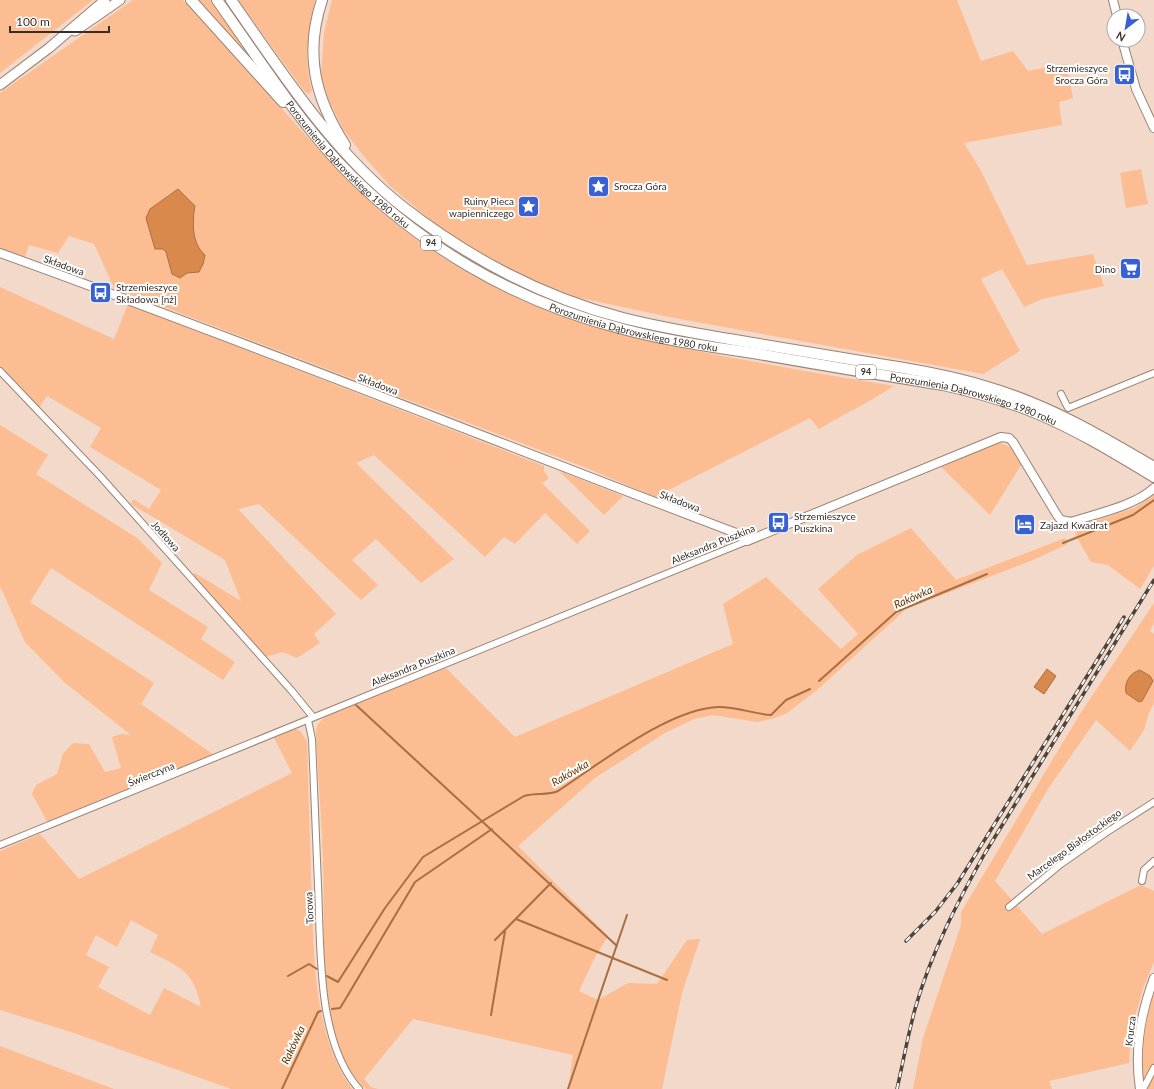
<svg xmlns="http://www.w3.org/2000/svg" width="1154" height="1089" viewBox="0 0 1154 1089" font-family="Lato,sans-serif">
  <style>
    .green { fill: #fcbd92; fill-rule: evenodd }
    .water { fill: #da894c; stroke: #a96e41 }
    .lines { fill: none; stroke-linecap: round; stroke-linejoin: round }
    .stream { stroke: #a96e41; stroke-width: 2 }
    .minor-casing { stroke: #9a8374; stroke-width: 8 }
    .tertiary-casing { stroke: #9a8374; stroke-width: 10 }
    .secondary-casing { stroke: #9a8374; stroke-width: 11 }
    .primary-casing { stroke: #9a8374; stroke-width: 12 }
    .minor { stroke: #fff; stroke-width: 6 }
    .tertiary { stroke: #fff; stroke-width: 8 }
    .secondary { stroke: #fff; stroke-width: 9 }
    .primary { stroke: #fff; stroke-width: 10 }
    .rail-casing { stroke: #4e433b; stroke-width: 3.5 }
    .rail { stroke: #fff; stroke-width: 2; stroke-dasharray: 6; stroke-linecap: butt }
    .labels { text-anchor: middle; stroke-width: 4; stroke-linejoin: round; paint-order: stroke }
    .shield { fill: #fff; stroke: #736d68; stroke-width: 1 }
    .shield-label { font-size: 9px; font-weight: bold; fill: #372e27 }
    .poi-label { font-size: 10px; fill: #372e27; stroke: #fff; text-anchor: start }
    .street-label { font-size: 10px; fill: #372e27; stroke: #fff }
    .water-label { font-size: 11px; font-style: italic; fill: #683403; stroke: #fff }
  </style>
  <rect width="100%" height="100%" fill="#f2d9c9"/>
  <!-- green -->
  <path class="green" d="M0,0H93L0,73Z
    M133,0H183C217,36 250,73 283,110C325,157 367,203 419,241C514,311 614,335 728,357C783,367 839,377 894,386C870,402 844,414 819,429L810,418L655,497L584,467L143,299L115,290L94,244L69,236L58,253L29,245L25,257L0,248V93ZM169,194L195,206L192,221L199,250L172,274L166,252L163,249H155L151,233L150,209L161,203Z
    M195,0H210L258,67Z
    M238,0H315C309,31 303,60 312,91L308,94L304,91Z
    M332,0H957L981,61L1013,51L1028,71L1066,64L1073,98L1059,102L1062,125L964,143L981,171L1027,265L1093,254L1104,286L1042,299L1024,307L1002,269L981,279L1020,351L983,374L669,317L576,297L524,276L479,253L435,224L389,185L362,154L343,129L330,103L321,77L324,33Z
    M1141,169L1148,204L1126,208L1120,173Z
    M0,287L114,339L128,304L544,466V471L549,478L542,483L590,531L577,544L545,513L515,544L504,537L485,557L374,455L356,463L454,559L421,583L376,539L352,560L378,585L361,600L259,504L238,509L336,614L314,634L320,643L297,658L283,652L265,657L192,576L195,573L241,601L225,560L131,504L133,499L149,509L161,490L90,447L101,428L47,396L39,408L0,366Z
    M0,425L48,455L36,474L137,538L162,563L149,590L208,627L201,639L235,662L223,680L51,568L30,602L154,683L141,704L214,755L48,823L32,794L36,785L57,774L63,754L73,743L89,744L105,772L121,768L112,737L121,734L131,735L64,682L25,642L0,586Z
    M999,442L1010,447L1021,465L990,515L940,466Z
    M559,471L623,496L604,515Z
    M1154,495V566L1140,589L1108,565L1091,562L1075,534L1080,526L1134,508Z
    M911,528L956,580L1065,538L1068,544L1033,560L911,607L904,601L900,605L905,610L817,690L787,713L772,719L757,722L713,715L694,719L665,733L595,778L518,846L608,936L594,959L579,991L598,1000L628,983L657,984L687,940L700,939L682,993L662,1089H568L573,1055L413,1019L364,1079L371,1087L378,1089H366C313,1040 326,932 323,866C322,821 318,777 316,732C317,722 323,718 332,713L446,668L515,737L733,644L723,604L766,577L841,649L858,634L818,589L857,555Z
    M1154,603V623L1150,631L1154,634V703L1149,713L1144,730L1130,751L1096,720L1048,789L995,881L1042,934L1141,885L1154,891V962L1144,986L1131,1029L1129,1063L1049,1081L1052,1089H913L923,1038L961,925V912L1080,714Z
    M296,729L301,732L307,741C308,786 310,832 311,877C314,945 311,1033 352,1089H231L71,1032L0,1010V851L40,834L79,879L292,773L274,738ZM131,920L158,935L150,952C180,967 194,971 201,1007L164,988L150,1015L98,987L109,967L86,955L96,935L117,947Z
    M1154,987V1089H1144L1141,1036Z
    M0,1046L114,1089H0Z"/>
  <!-- water -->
  <path class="water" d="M178,189L195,206C192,222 192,244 205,255L203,264L199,272L187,273L180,278L172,274L166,252L163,249H155L146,218L150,209Z
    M1047,669L1056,676L1044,694L1034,687Z
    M1140,670L1150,676L1153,681L1142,701L1139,702L1126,693C1124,682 1130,673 1140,670Z"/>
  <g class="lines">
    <!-- stream -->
    <path class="stream" d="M1063,543L1133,515L1154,500
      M819,681L896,612L987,574
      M356,705L617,946
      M516,919L667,980
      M495,940L551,883
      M288,976L309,964L317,969
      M327,976L338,982L385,908L423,857L524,796C536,792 547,796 558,791C599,764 670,708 719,707C737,707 754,714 771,715L786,700L810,689
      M332,1009L340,1008L345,1000L415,882L492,829
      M491,1015L505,931
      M282,1089L318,1012L321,1011
      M568,1089L627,915"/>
    <defs>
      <path id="minor" d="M0,371L100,476L291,690L313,717
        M1061,394L1068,408L1154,373
        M308,720L312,739C314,788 316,836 318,885C321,946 316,1041 359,1089
        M0,845L747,541
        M1142,881L1144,870L1154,861
        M1009,907L1061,864L1107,832L1154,802
        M1143,1089L1154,1068"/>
      <path id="tertiary" d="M1113,0L1117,16
        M1122,40L1136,89L1154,128
        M0,253C247,342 491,440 736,533L747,541L1001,437L1009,438L1013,442L1057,515L1061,520L1071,522C1095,514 1135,506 1154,488
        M1140,1089C1134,1050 1140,1015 1154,978"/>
      <path id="secondary" d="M75,31L120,0
        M0,85L49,48L105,0"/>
      <g id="primary">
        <path d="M191,0L283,102"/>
        <path id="s1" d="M217,0C256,55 293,113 339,163C416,244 514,302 623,329C667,341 714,347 759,354C820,365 882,375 943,385C975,392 1006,401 1036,413C1077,430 1116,454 1154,477"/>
        <path d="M231,0C282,73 332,151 403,207C469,258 542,297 623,318C658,327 694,333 729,339C777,347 825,355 873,363C910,369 948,375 984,386C1047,404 1098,434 1154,467"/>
        <path d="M322,0C304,54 315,98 345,145"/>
      </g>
    </defs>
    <!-- minor casing -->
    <use href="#minor" class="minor-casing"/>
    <!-- tertiary casing -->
    <use href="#tertiary" class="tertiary-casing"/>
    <!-- secondary casing -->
    <use href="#secondary" class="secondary-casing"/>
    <!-- primary casing -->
    <use href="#primary" class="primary-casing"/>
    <!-- minor -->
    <use href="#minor" class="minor"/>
    <!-- tertiary -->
    <use href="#tertiary" class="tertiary"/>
    <!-- secondary -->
    <use href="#secondary" class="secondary"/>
    <!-- primary -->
    <use href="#primary" class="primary"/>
    <defs>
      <path id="rail" d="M906,941L935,912L957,884L1124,617
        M897,1089C903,1062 908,1035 915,1009C931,953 957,903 985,853L1154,580"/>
    </defs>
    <!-- rail casing -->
    <use href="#rail" class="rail-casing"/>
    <!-- rail -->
    <use href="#rail" class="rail"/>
  </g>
  <!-- icons -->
  <defs>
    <symbol id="bus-square" viewBox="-11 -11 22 22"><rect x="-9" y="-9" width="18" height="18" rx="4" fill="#3961d2" stroke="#fff"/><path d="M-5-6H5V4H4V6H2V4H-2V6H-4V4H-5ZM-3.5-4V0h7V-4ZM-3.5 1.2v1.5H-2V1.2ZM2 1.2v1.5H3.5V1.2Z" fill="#fff"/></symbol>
    <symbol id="sight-square" viewBox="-11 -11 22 22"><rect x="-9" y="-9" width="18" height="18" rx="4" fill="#3961d2" stroke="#fff"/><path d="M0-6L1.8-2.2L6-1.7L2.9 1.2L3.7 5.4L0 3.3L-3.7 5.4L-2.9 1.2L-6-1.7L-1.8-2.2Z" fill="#fff"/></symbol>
    <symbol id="supermarket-square" viewBox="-11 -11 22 22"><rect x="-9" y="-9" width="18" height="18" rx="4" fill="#3961d2" stroke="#fff"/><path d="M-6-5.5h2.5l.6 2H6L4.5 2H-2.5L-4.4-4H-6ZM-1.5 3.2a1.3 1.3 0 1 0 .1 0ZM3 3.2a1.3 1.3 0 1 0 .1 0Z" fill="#fff"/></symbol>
    <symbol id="hotel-square" viewBox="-11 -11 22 22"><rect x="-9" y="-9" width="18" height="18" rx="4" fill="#3961d2" stroke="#fff"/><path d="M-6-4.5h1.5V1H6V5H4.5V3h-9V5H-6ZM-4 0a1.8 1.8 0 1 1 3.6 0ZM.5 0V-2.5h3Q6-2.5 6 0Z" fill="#fff"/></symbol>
  </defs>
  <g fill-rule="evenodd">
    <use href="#bus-square" x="1112" y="62" width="25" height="25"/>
    <use href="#sight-square" x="586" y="174" width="25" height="25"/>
    <use href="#sight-square" x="516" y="194" width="25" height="25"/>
    <use href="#supermarket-square" x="1118" y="256" width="25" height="25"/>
    <use href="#bus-square" x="88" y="280" width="25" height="25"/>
    <use href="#bus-square" x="766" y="510" width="25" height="25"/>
    <use href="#hotel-square" x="1012" y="512" width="25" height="25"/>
  </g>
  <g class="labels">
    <!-- shield labels -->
    <g class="shield">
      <rect x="421" y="236" width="20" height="14" rx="3"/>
      <rect x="856" y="365" width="20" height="14" rx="3"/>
    </g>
    <g class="shield-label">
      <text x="431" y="246">94</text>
      <text x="866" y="375">94</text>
    </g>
    <!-- poi labels -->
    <g class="poi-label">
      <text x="1108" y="72" text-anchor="end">Strzemieszyce<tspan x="1108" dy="12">Srocza Góra</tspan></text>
      <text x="614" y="190">Srocza Góra</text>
      <text x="514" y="205" text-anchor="end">Ruiny Pieca<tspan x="514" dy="12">wapienniczego</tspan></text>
      <text x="1116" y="273" text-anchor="end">Dino</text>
      <text x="116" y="291">Strzemieszyce<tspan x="116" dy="12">Składowa [nż]</tspan></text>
      <text x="794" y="520">Strzemieszyce<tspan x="794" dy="12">Puszkina</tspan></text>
      <text x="1040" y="529">Zajazd Kwadrat</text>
    </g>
    <!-- street labels -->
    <g class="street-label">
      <text dy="4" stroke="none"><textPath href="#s1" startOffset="211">Porozumienia Dąbrowskiego 1980 roku</textPath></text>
      <text transform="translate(64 265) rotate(20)" y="4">Składowa</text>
      <text dy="4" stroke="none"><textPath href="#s1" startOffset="547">Porozumienia Dąbrowskiego 1980 roku</textPath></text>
      <text transform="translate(378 384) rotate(21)" y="4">Składowa</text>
      <text dy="4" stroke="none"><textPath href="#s1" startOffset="895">Porozumienia Dąbrowskiego 1980 roku</textPath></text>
      <text transform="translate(680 501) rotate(21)" y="4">Składowa</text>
      <text transform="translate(166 536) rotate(48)" y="4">Jodłowa</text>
      <text transform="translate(713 544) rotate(-22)" y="4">Aleksandra Puszkina</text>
      <text transform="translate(413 666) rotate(-22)" y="4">Aleksandra Puszkina</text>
      <text transform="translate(151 774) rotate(-22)" y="4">Świerczyna</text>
      <text transform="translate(1074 844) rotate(-36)" y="4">Marcelego Białostockiego</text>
      <text transform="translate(309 908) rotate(-93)" y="4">Torowa</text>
      <text transform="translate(1130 1031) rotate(-83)" y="4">Krucza</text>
    </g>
    <!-- water labels -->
    <g class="water-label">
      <text transform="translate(913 597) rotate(-24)" y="4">Rakówka</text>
      <text transform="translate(570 773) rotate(-30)" y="4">Rakówka</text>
      <text transform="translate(293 1045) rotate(-65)" y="4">Rakówka</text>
    </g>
  </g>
  <!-- north arrow -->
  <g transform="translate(1126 28) rotate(211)"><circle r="19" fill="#ffffff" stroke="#afaba9"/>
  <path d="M0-3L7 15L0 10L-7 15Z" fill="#3961d2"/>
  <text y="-6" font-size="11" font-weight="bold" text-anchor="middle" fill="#372e27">N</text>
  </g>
  <!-- scale -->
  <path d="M10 26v6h99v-6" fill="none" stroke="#372e27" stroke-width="2"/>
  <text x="16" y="26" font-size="12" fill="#372e27" stroke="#ffffff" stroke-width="3" paint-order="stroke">100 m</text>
</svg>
